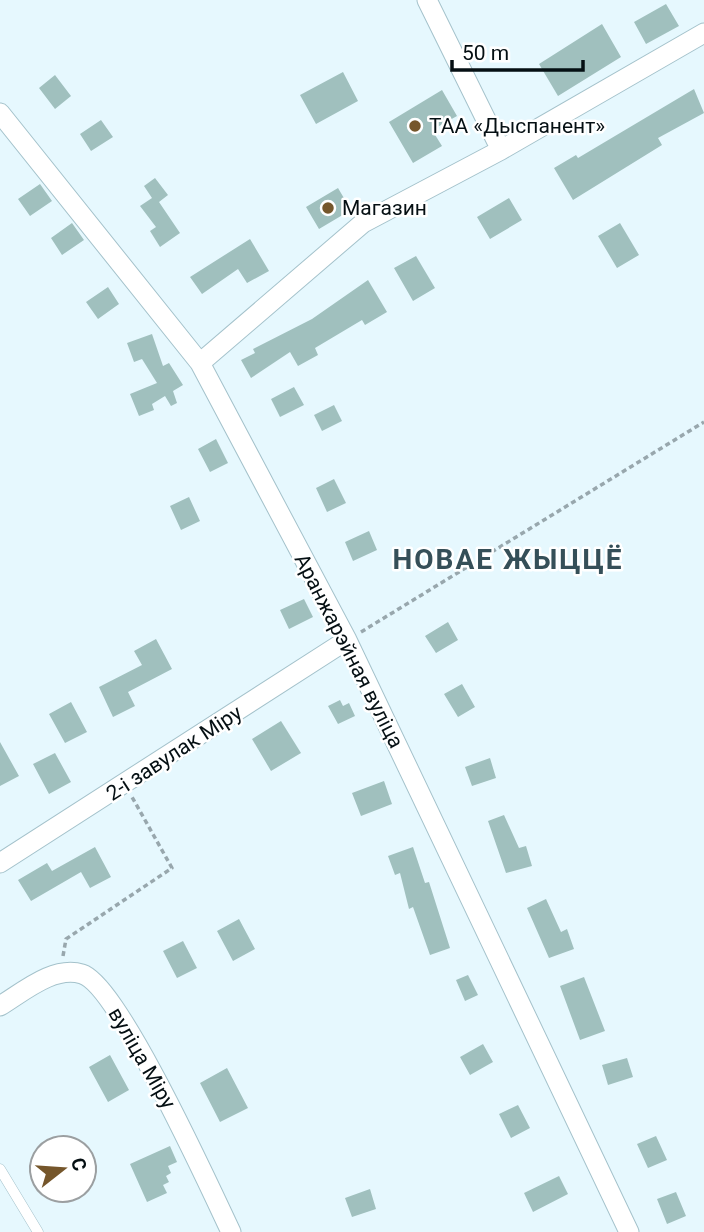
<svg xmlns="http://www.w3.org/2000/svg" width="704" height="1232" viewBox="0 0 704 1232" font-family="Roboto,sans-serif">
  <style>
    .building { fill: #a0c0be }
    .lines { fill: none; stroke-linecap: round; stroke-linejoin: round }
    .lane-casing { stroke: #a4c2cb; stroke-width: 11 }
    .street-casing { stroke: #a4c2cb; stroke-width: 21 }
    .path { stroke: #98a7ad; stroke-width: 3.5; stroke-dasharray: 5 3.5; stroke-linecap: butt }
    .lane { stroke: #fff; stroke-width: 10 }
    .street { stroke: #fff; stroke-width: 19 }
    .poi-dot { fill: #75562b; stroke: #fff; stroke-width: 2.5 }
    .labels { text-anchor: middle; stroke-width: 5; stroke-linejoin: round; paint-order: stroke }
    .poi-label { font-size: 21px; fill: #050f13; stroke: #fff; text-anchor: start }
    .street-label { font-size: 21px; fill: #050f13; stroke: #fff }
    .district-label { font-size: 28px; font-weight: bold; letter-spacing: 2px; fill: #354f58; stroke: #fff }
  </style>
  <rect width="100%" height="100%" fill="#e6f8fe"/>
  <!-- building -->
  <path class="building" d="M666,4L679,26L646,44L634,22Z
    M602,24L621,57L558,96L539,64Z
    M343,72L358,101L316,124L300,95Z
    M55,75L71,96L55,109L39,88Z
    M694,89L704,113L658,138L662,145L573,200L554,168L576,155L578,158Z
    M442,90L457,116L432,130L442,146L413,163L389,122Z
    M101,120L113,137L91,151L80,134Z
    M155,178L168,195L159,202L180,233L160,247L150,231L156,227L140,206L152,198L144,186Z
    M40,184L52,201L30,216L18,199Z
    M338,188L351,210L319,229L306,207Z
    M509,198L522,220L490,239L477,217Z
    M72,223L84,240L62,255L51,238Z
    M620,223L639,255L617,268L598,236Z
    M250,239L269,271L247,283L238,269L202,294L190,277Z
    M416,256L435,288L413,301L394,268Z
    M368,280L387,312L365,325L362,320L315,348L318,355L298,366L290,352L251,378L241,360L255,353L253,349L312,319Z
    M108,287L119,304L98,319L86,302Z
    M152,334L163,366L169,363L183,385L173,391L177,403L171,406L165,396L152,404L154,410L139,416L130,394L157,383L142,359L134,362L127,343Z
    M294,387L304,405L280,417L271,399Z
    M334,405L342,421L322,431L314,415Z
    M216,439L228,463L210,472L198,449Z
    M334,479L346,503L327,512L316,488Z
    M189,497L200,521L181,530L170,506Z
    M369,531L377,550L353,561L345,542Z
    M304,599L313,617L289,629L280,610Z
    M448,622L458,640L436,653L425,636Z
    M156,639L172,669L128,692L135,706L113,717L99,687L142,665L134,651Z
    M462,684L475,707L458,717L444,694Z
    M340,700L343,706L349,703L355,716L338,724L328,706Z
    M71,702L87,732L65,743L49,714Z
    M281,721L301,753L271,771L252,739Z
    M0,742L19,776L0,786Z
    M55,753L71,782L49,794L33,764Z
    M490,758L496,778L472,786L465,767Z
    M384,781L392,804L361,816L352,793Z
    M504,815L519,848L526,846L532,866L506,873L488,821Z
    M95,847L111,877L90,888L81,872L31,901L18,880L47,863L52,871Z
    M413,847L425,883L429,882L450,948L430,955L413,907L409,909L400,873L395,875L388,856Z
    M546,899L561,932L567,929L574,949L549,958L527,908Z
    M239,919L255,949L233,961L217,931Z
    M183,941L197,968L177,978L163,951Z
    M468,975L478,995L465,1001L456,980Z
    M584,977L605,1031L580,1040L560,986Z
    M483,1044L493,1062L470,1075L460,1057Z
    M110,1055L129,1090L108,1102L89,1067Z
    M627,1058L633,1077L608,1085L602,1065Z
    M227,1068L248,1108L220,1122L200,1083Z
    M518,1105L530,1128L511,1138L499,1114Z
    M656,1136L667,1160L648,1168L637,1144Z
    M170,1146L177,1162L168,1166L171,1173L166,1176L169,1182L163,1185L167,1193L147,1202L130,1164Z
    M559,1176L568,1194L533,1212L524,1193Z
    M370,1189L376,1209L352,1217L345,1198Z
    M676,1192L686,1216L667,1224L657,1199Z"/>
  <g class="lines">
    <defs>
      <path id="lane" d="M0,1169L38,1232"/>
      <path id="street" d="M427,0L501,150
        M0,113L200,363L347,640L629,1232
        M200,363L363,223L501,150L704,33
        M0,863L347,640
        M0,1006C23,992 54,965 82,974C118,985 211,1190 231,1232"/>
    </defs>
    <!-- lane casing -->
    <use href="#lane" class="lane-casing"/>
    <!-- street casing -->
    <use href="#street" class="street-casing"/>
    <!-- path -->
    <path class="path" d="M361,632L704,422
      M63,956L66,939L172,868L132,797"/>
    <!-- lane -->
    <use href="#lane" class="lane"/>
    <!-- street -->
    <use href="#street" class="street"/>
  </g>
  <!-- markers -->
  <g class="poi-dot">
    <circle cx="415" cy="126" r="7"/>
    <circle cx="328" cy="208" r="7"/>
  </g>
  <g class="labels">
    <!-- poi labels -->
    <g class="poi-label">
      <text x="429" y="133">ТАА «Дыспанент»</text>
      <text x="342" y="215">Магазин</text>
    </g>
    <!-- street labels -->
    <g class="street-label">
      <text transform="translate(349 651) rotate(63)" y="7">Аранжарэйная вуліца</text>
      <text transform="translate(174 753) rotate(-33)" y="7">2-і завулак Міру</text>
      <text transform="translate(142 1058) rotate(60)" y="7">вуліца Міру</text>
    </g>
    <!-- district labels -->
    <g class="district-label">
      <text x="508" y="569">НОВАЕ ЖЫЦЦЁ</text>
    </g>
  </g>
  <!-- north arrow -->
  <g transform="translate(63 1169) rotate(73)"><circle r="33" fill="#ffffff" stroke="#9b9fa1" stroke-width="2"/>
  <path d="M0-5L12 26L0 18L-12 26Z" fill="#75562b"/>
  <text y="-10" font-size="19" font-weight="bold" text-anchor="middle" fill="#050f13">С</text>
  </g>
  <!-- scale -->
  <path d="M452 60v10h131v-10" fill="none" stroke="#050f13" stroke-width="3.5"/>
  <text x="462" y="60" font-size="21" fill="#050f13" stroke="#ffffff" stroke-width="5" paint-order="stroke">50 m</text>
</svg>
